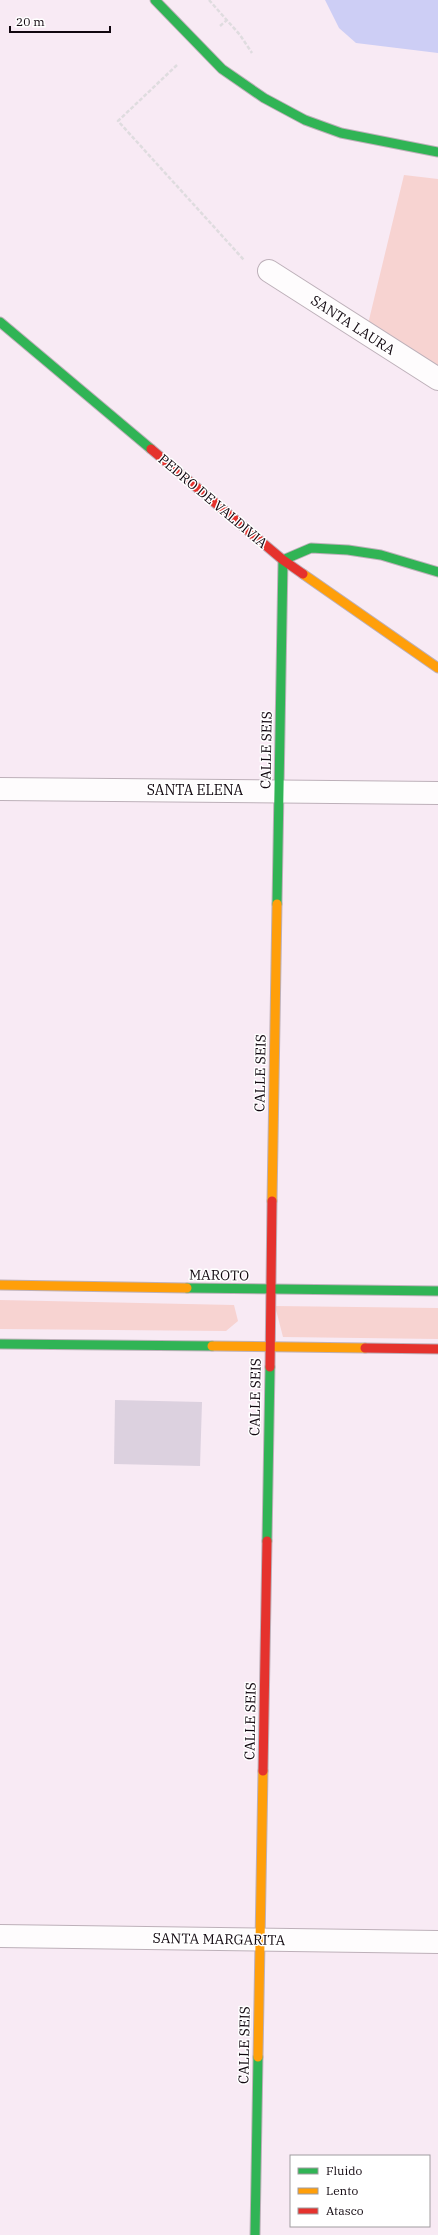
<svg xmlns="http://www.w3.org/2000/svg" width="438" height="2235" viewBox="0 0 438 2235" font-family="'IBM Plex Serif',serif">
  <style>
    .green { fill: #f7d3d1 }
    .water { fill: #cdcef5 }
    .building { fill: #dcd1df }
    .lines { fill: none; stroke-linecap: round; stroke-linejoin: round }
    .street-casing { stroke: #bdb0b9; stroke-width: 24 }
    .fast-casing { stroke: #bdb0b9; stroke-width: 11 }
    .slow-casing { stroke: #bdb0b9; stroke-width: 11 }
    .jam-casing { stroke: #bdb0b9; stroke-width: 11 }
    .path { stroke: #dfdcdf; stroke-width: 2.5; stroke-dasharray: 4 2; stroke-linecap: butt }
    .street { stroke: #fefcfd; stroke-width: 22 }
    .fast { stroke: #30b455; stroke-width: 9 }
    .slow { stroke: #ff9f0a; stroke-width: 9 }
    .jam { stroke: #e5322d; stroke-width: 9 }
    .labels { text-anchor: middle; stroke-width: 3; stroke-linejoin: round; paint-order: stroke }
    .street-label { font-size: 14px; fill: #11070f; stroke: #fff }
  </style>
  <rect width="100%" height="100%" fill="#f8eaf4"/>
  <!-- green -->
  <path class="green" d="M404,175L438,179V367L368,324Z
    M0,1300L234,1305L238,1321L226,1331L0,1329Z
    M275,1306L438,1308V1339L283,1337Z"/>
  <!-- water -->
  <path class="water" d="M325,0H438V53L356,43L339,28Z"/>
  <!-- building -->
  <path class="building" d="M115,1400L202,1402L200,1466L114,1464Z"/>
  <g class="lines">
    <defs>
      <path id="street" d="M269,271L438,379
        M0,789L438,793
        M0,1936L438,1942"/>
      <path id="fast" d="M155,0L222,69L264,98L305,120L341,133L438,152
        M0,322L151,449
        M283,560L311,548L348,550L381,555L438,572
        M277,904L283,560
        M187,1288L438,1291
        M0,1344L212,1346
        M267,1541L270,1367
        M255,2235L258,2057"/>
      <path id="slow" d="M303,574L438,668
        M272,1201L277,904
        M0,1285L187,1288
        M212,1346L365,1348
        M258,2057L263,1771"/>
      <path id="jam" d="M151,449L283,560L303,574
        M365,1348L438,1349
        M270,1367L272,1201
        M263,1771L267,1541"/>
    </defs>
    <!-- street casing -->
    <use href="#street" class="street-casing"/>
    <!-- fast casing -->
    <use href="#fast" class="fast-casing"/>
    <!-- slow casing -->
    <use href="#slow" class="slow-casing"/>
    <!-- jam casing -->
    <use href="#jam" class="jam-casing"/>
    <!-- path -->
    <path class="path" d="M209,0L240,35L252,53
      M220,26L227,20
      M177,65L118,121L244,260"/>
    <!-- street -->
    <use href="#street" class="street"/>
    <!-- fast -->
    <use href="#fast" class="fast"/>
    <!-- slow -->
    <use href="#slow" class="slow"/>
    <!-- jam -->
    <use href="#jam" class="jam"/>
  </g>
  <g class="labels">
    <!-- street labels -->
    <g class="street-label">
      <text transform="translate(353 325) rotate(33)" y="5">SANTA LAURA</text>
      <text transform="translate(213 501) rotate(40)" y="5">PEDRO DE VALDIVIA</text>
      <text transform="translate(266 750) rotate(-89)" y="5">CALLE SEIS</text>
      <text x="195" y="795">SANTA ELENA</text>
      <text transform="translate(260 1073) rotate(-89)" y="5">CALLE SEIS</text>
      <text transform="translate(219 1275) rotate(1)" y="5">MAROTO</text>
      <text transform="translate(255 1397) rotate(-89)" y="5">CALLE SEIS</text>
      <text transform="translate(250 1721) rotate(-89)" y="5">CALLE SEIS</text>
      <text transform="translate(219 1939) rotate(1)" y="5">SANTA MARGARITA</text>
      <text transform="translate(244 2045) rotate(-89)" y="5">CALLE SEIS</text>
    </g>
  </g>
  <!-- legend -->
  <rect x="290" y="2155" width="140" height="72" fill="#ffffff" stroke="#a09c9f"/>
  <rect x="298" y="2168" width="20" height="6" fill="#30b455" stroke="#a09c9f"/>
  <text x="326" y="2175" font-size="12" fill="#11070f">Fluido</text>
  <rect x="298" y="2188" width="20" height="6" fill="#ff9f0a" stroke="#a09c9f"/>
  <text x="326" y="2195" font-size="12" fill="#11070f">Lento</text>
  <rect x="298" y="2208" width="20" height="6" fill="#e5322d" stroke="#a09c9f"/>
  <text x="326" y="2215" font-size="12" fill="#11070f">Atasco</text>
  <!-- scale -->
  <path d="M10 26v6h100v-6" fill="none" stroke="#11070f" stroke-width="2"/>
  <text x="16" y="26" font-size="12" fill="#11070f" stroke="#ffffff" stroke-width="3" paint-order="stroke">20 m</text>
</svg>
